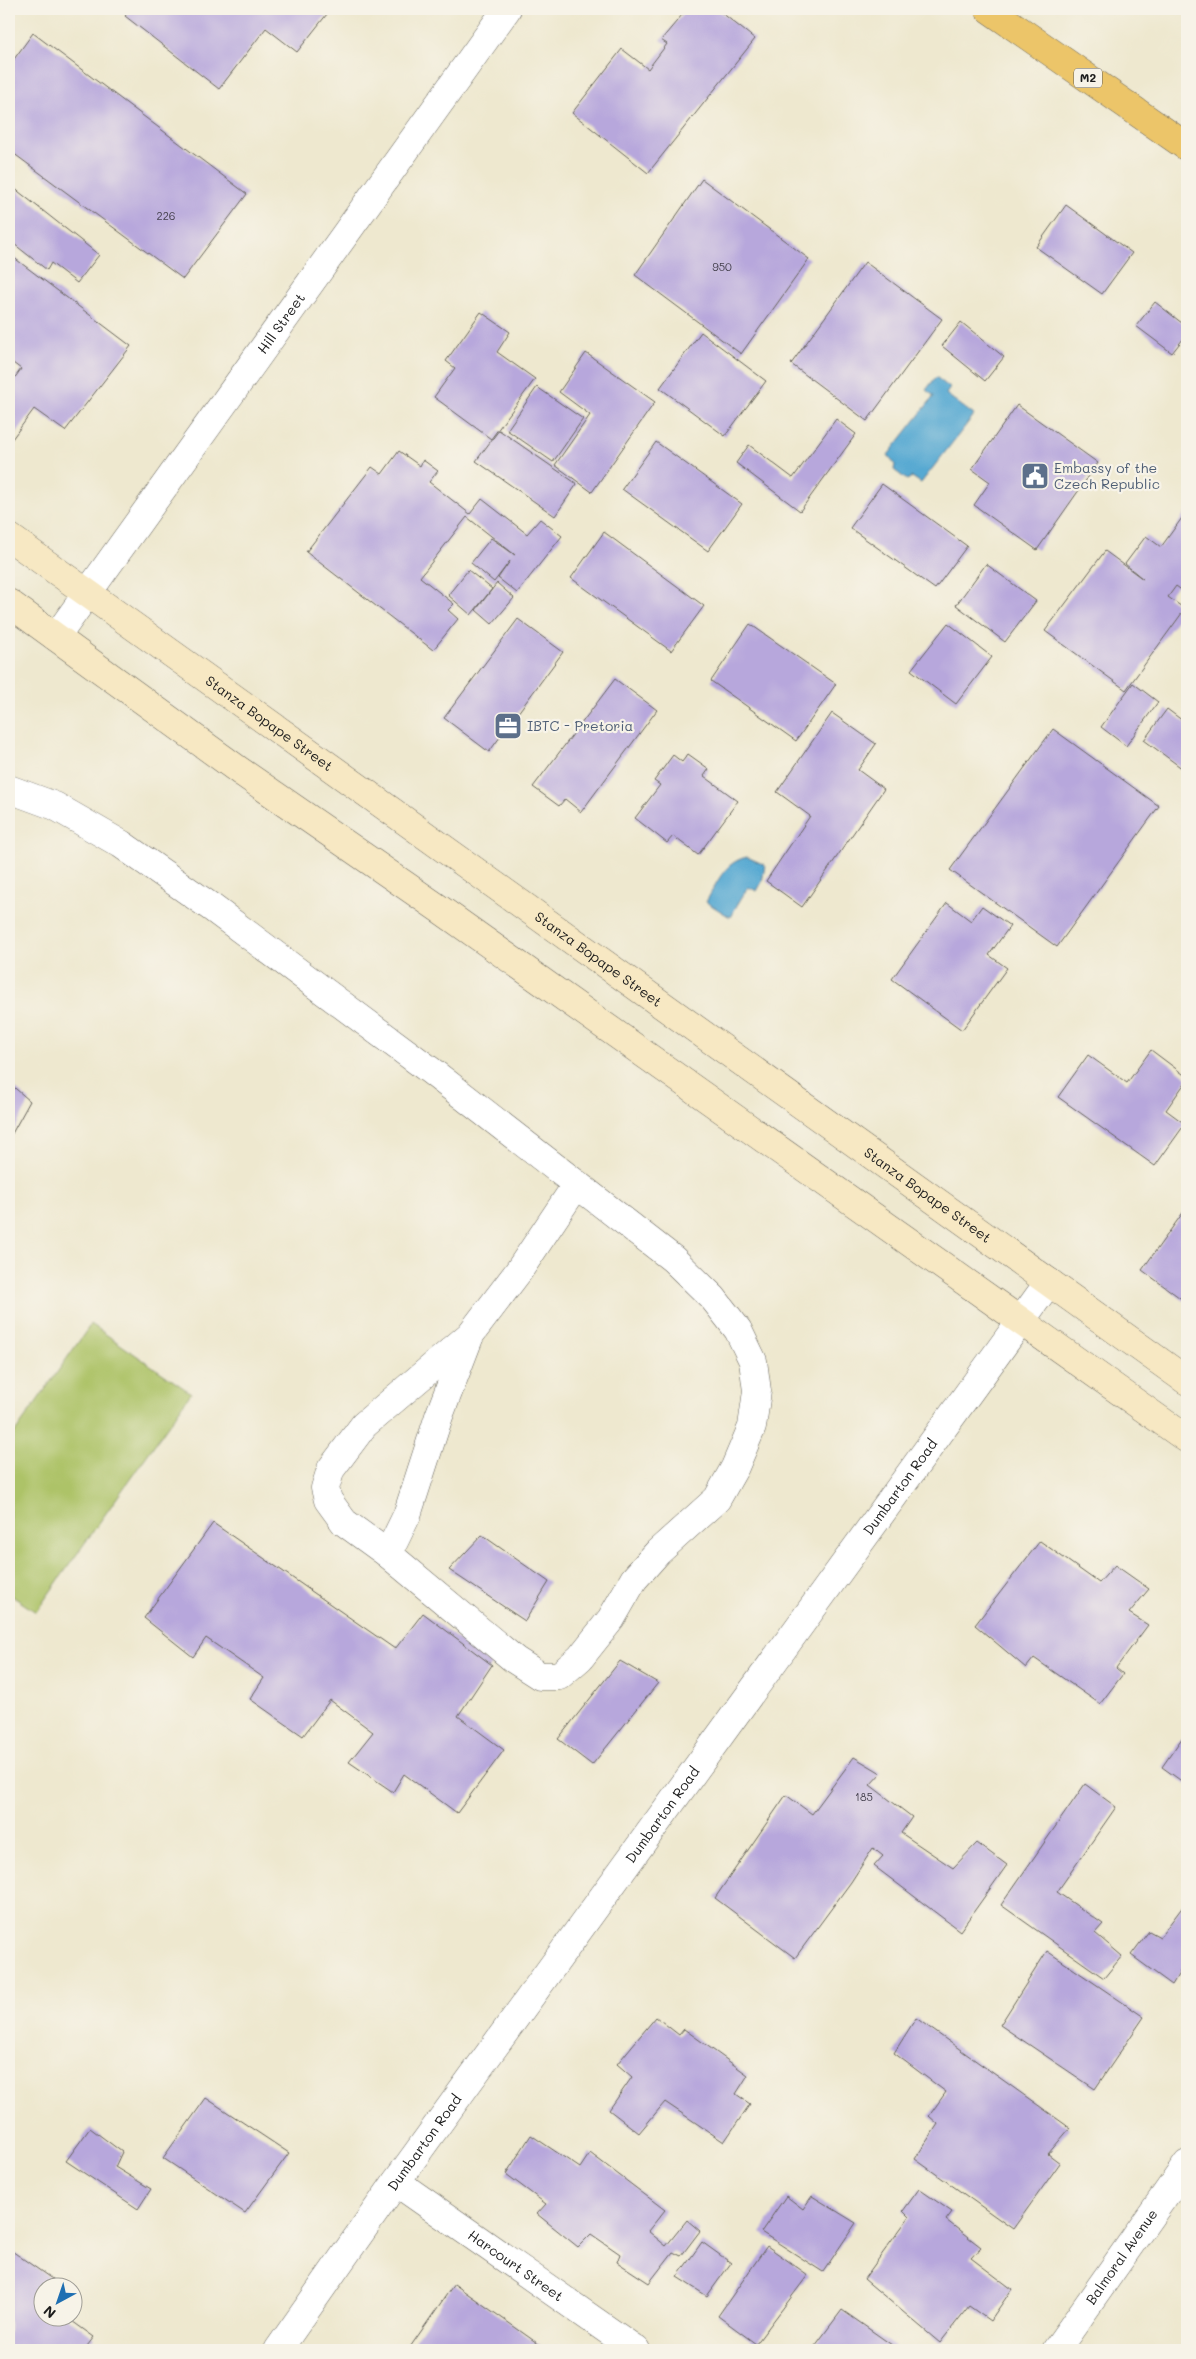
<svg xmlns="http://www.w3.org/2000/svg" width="1196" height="2359" viewBox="0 0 1196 2359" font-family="Mali,sans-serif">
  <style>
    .green { fill: #adc367; stroke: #647042 }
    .water { fill: #57a9d2; stroke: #3a6277 }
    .building { fill: #b7a7dc }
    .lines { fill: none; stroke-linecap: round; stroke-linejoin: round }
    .minor-casing { stroke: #66635b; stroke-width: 29 }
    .secondary-casing { stroke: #66635b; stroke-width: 29 }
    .primary-casing { stroke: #66635b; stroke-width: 29 }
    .minor { stroke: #fff; stroke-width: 28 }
    .secondary { stroke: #f7e8c3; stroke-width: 28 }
    .primary { stroke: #ecc569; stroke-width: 28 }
    .labels { text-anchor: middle; stroke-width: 4.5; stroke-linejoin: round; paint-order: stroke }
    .number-label { font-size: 11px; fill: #433f4c }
    .shield { fill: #f7f3e8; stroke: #5e5c59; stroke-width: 1 }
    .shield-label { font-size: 12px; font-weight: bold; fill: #1c1c1c }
    .street-label { font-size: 14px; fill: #1c1c1c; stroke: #f7f3e8 }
    .service-label { font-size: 14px; fill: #4e5e75; stroke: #f7f3e8; text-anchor: start }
  </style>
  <rect width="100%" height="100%" fill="#f7f3e8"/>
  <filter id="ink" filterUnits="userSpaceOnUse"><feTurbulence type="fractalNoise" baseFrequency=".02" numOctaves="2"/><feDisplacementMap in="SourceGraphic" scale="10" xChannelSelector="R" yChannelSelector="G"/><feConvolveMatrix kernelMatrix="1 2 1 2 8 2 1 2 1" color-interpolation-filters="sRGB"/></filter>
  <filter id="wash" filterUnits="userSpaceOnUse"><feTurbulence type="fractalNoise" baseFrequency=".0096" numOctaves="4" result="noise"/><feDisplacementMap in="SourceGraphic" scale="20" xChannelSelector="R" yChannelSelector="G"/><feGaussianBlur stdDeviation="1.12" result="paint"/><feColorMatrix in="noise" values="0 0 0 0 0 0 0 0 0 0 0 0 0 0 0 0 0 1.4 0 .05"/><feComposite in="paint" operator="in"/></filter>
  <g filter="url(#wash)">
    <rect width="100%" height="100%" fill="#eee8cf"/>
    <!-- green -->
    <path class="green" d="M91,1324L191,1393L36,1612L9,1594V1441Z"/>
    <!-- water -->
    <path class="water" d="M936,377L950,388L946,394L974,415L921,483L912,477L907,480L894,470L895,464L888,455L934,396L926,390Z
      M747,857L765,865L762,882L757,891L748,887L730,917L706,902C717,883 724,862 747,857Z"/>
    <g id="blocks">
      <!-- building -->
      <path class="building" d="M131,9H331L297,52L266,28L219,89L125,16Z
        M687,9H717L755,39L648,173L572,113L622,49L648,69L667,44L661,40Z
        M33,33L247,194L183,279L9,150V66Z
        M702,179L809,259L741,354L635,275Z
        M9,184L99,255L77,283L51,263L47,270L9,240Z
        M1066,205L1132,253L1102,294L1036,247Z
        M9,254L131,346L65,431L34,409L12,439L9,436V386L21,369L9,360Z
        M865,262L942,319L867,421L791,364Z
        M1155,302L1187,327V334L1172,353L1136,326Z
        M481,312L510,332L497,352L535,379L491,439L434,397L455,368L446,361Z
        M961,322L1004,357L985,381L942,346Z
        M701,332L766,381L725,436L660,388Z
        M586,353L655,402L592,492L555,465L590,415L559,392Z
        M537,387L583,419L553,462L507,430Z
        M1017,405L1098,463L1037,550L974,505L990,482L972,469Z
        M836,419L856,434L800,511L736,463L749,445L793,478Z
        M499,430L577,484L555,516L476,461Z
        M656,442L742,504L708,551L622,489Z
        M399,451L420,466L423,460L438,471L429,482L470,514L482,499L527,534L540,519L562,536L517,593L498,578L510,561L494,582L471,563L491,538L515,555L467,517L420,577L454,604L448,610L458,619L433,650L306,552L372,467L382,474Z
        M882,484L967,546L935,589L850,528Z
        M1187,511V594L1176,586L1168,597L1185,609L1126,690L1045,631L1105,551L1143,579L1125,564L1146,536L1161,547Z
        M604,532L704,606L671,651L571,578Z
        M986,564L1036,601L1005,642L956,605Z
        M468,570L492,589L471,615L448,595Z
        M497,583L514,598L492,624L476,610Z
        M518,619L563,652L489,752L444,718Z
        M948,623L992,657L956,704L911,670Z
        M750,624L836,684L796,741L711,681Z
        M615,679L657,710L581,812L565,799L559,806L533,787Z
        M1133,683L1158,702L1126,746L1101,727Z
        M1167,709L1187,724V772L1144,740Z
        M832,713L876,744L858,770L884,789L802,907L766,881L810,816L777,792Z
        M1053,729L1159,806L1057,947L950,870Z
        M688,754L709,769L704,776L738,801L698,855L673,836L667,843L635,818L660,785L654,781L673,755L682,762Z
        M947,903L971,921L982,906L1010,926L989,955L1007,968L962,1030L892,979Z
        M1151,1050L1187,1077V1080L1166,1110L1185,1124L1155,1166L1058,1097L1088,1055L1127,1083Z
        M9,1083L30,1101L9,1139Z
        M1187,1207V1303L1142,1270Z
        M213,1523L395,1649L423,1613L492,1665L458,1716L504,1750L457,1813L404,1774L393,1792L349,1762L373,1732L330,1700L303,1736L250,1699L264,1678L206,1638L193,1657L144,1618Z
        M482,1535L549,1582L525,1621L449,1570Z
        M1040,1541L1099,1583L1115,1565L1149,1589L1129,1613L1148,1625L1116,1668L1123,1674L1100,1704L1034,1658L1026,1668L975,1625Z
        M620,1661L658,1683L592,1765L558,1739Z
        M1187,1731V1785L1162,1767Z
        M854,1757L881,1773L870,1785L912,1817L901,1833L953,1868L977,1843L1007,1865L960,1931L874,1866L883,1856L873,1848L851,1882L795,1958L715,1898L786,1795L812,1814Z
        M1085,1784L1116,1807L1057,1892L1103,1924L1095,1933L1122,1956L1104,1978L1001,1905Z
        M1187,1901V1960L1172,1985L1131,1955L1149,1931L1160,1937Z
        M1047,1951L1144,2017L1095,2089L1000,2025Z
        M656,2017L679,2035L684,2029L748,2075L736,2094L750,2104L724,2142L665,2102L639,2133L609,2110L632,2077L617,2064Z
        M916,2018L1070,2128L1048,2154L1060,2163L1013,2229L915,2159L938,2124L929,2116L946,2092L894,2053Z
        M206,2098L289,2153L245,2213L163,2158Z
        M90,2128L122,2152L115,2167L151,2189L138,2209L66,2161Z
        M531,2135L580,2168L590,2153L665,2210L648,2231L666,2246L687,2220L700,2231L681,2256L673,2252L649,2283L617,2262L620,2254L591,2234L578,2247L537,2214L546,2204L506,2174Z
        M919,2189L952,2212L946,2220L981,2247L971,2258L1012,2289L990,2321L969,2306L940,2343L864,2279L909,2217L903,2211Z
        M786,2196L803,2209L812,2196L856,2223L823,2272L761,2232Z
        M702,2242L731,2263L707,2296L677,2277Z
        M767,2246L808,2275L756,2344L718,2316Z
        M9,2249L62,2286H42V2316H65L94,2337L84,2350H9Z
        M454,2284L547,2350H408Z
        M842,2310L899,2350H812Z"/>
    </g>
  </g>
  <g filter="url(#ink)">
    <use href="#blocks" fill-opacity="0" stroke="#66635b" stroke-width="1"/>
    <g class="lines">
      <defs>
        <g id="minor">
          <path id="s1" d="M56,637L507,9"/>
          <path d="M9,789L55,806L121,844L211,907L431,1071L673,1259L713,1298L738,1330L753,1361L757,1391L752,1427L735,1467L717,1499L658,1552L634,1579L611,1619L580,1658L559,1676H540L515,1660L388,1554L344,1522L328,1500L325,1488L331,1469L364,1425L470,1335L518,1272L577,1184"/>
          <path d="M388,1554L407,1515L439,1416L469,1338"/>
          <path id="s2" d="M396,2182L636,2350"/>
          <path id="s3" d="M278,2350L396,2182L1049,1282"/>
          <path id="s4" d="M1056,2350L1187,2164"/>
        </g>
        <g id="secondary">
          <path id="s5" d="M9,537L1187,1381"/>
          <path d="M9,603L240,771L444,912L1187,1439"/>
        </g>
        <path id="primary" d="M989,9L1187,147"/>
      </defs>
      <!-- minor casing -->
      <use href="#minor" class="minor-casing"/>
      <!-- secondary casing -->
      <use href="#secondary" class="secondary-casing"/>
      <!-- primary casing -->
      <use href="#primary" class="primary-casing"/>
      <!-- minor -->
      <use href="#minor" class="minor"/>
      <!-- secondary -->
      <use href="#secondary" class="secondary"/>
      <!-- primary -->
      <use href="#primary" class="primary"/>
    </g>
  </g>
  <!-- icons -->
  <defs>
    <symbol id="civic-square" viewBox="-11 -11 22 22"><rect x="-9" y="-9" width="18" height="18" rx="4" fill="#5c6f8a" stroke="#f7f3e8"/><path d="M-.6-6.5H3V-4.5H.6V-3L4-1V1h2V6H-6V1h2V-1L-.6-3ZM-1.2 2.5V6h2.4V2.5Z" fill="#fff"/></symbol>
    <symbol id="office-square" viewBox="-11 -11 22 22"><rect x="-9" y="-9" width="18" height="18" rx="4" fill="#5c6f8a" stroke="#f7f3e8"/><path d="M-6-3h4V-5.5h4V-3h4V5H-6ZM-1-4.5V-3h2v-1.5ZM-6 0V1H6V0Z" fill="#fff"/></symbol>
  </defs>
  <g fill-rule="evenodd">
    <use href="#civic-square" x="1019" y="460" width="32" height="32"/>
    <use href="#office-square" x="492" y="710" width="32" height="32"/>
  </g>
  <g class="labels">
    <!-- number labels -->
    <g class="number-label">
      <text x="166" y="220">226</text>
      <text x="722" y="271">950</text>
      <text x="864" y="1801">185</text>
    </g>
    <!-- shield labels -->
    <rect class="shield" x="1074" y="68.5" width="28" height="19" rx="4"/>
    <g class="shield-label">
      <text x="1088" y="82">M2</text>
    </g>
    <!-- street labels -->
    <g class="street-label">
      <text dy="5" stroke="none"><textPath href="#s1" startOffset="386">Hill Street</textPath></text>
      <text dy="5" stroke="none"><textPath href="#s5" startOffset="320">Stanza Bopape Street</textPath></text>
      <text dy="5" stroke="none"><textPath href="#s5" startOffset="725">Stanza Bopape Street</textPath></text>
      <text dy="5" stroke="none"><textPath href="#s5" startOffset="1130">Stanza Bopape Street</textPath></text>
      <text dy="5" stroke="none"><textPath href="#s3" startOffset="1064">Dumbarton Road</textPath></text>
      <text dy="5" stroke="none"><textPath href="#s3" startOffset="659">Dumbarton Road</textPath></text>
      <text dy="5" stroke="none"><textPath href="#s3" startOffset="254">Dumbarton Road</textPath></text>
      <text dy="5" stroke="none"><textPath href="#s4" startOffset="114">Balmoral Avenue</textPath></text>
      <text dy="5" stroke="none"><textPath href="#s2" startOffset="146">Harcourt Street</textPath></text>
    </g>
    <!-- service labels -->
    <g class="service-label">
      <text x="1054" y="473">Embassy of the<tspan x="1054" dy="16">Czech Republic</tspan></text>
      <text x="527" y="731">IBTC - Pretoria</text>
    </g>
  </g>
  <!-- margin -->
  <rect width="1196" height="2359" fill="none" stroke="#f7f3e8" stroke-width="30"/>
  <!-- north arrow -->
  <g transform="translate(58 2302) rotate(220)"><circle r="24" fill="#f7f3e8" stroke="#9f9d96"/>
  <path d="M0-4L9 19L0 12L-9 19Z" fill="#1f6fb2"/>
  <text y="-8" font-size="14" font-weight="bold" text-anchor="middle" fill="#1c1c1c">N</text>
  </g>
</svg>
